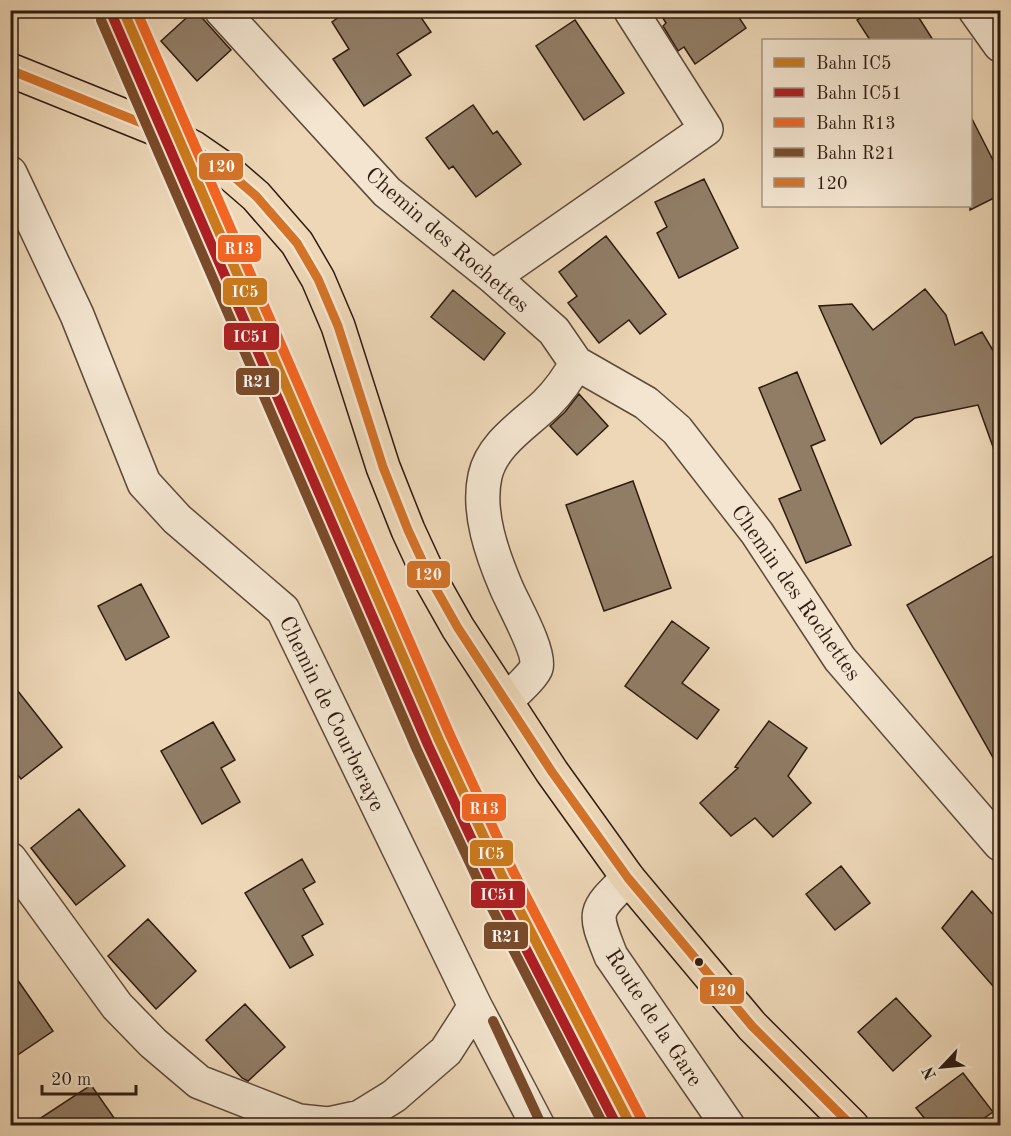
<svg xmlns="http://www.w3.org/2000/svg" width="1011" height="1136" viewBox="0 0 1011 1136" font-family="'Old Standard TT',serif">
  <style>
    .building { fill: #917d66; stroke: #2e1b0f; stroke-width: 1.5 }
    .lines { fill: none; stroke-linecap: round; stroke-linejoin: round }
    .minor-casing { stroke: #5e4a39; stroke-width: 36 }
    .major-casing { stroke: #2e1b0f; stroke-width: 36 }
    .minor { stroke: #f3e5d0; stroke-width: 33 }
    .major { stroke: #edd7b7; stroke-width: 33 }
    .bus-1-casing { stroke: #f3e5d0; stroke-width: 14 }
    .bus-1 { stroke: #d47328; stroke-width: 9 }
    .rail-1-casing { stroke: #f3e5d0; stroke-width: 15 }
    .rail-2-casing { stroke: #f3e5d0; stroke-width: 15 }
    .rail-3-casing { stroke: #f3e5d0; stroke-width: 15 }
    .rail-4-casing { stroke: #f3e5d0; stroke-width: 15 }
    .rail-1 { stroke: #cb7a1d; stroke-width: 10 }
    .rail-2 { stroke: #ad1f23; stroke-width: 10 }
    .rail-3 { stroke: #f26522; stroke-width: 10 }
    .rail-4 { stroke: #7a4b2a; stroke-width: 10 }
    .bus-dot { fill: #2e1b0f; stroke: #f3e5d0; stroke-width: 2 }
    .labels { text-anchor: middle; stroke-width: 5; stroke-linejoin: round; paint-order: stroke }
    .street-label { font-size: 22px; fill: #2e1b0f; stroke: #f3e5d0 }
    .line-badge { stroke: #f3e5d0; stroke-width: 2 }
    .badge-label { font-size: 16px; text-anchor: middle; font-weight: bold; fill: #fff }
  </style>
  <rect width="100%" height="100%" fill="#edd7b7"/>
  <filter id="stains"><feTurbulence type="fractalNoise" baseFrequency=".00333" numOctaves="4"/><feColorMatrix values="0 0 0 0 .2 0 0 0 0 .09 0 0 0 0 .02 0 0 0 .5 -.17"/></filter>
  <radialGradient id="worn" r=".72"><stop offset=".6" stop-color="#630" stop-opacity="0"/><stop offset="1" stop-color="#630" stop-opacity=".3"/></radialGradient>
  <!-- building -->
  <path class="building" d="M195,10L231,50L197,81L161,41Z
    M349,10H416L431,32L397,54L411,75L364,106L333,59L349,49L332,22Z
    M658,10H734L746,28L695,64L684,47L678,51L663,26L666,23Z
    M873,10H914L933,40H870L857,20Z
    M575,20L624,93L584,120L536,46Z
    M473,105L493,134L497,131L521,164L476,197L453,166L449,169L426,138Z
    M970,115L1000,174V195L970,210Z
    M704,179L738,248L679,278L657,233L667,227L655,202Z
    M606,236L666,314L640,334L629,320L599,343L568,303L577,296L559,272Z
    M925,289L946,315L955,345L982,332L1000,362V457L997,458L978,405L915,418L881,444L819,306L852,304L873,330Z
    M453,290L505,333L484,360L431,317Z
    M797,372L825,440L811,446L851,545L806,563L779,499L801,490L759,388Z
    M579,394L608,426L577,455L550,426L565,412Z
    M633,481L671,588L604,611L566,505Z
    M1000,552V770L907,605Z
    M141,584L169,637L126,660L98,606Z
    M672,621L709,648L682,683L719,710L697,739L625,686Z
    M10,681L62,747L21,779L10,765Z
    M769,721L807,748L788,776L811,803L773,837L755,818L731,836L700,803L738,768L735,767Z
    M213,722L235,760L221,768L240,802L202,824L161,751Z
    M79,809L125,866L76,905L31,848Z
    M302,859L315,882L303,889L323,924L302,936L313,955L290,968L245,893Z
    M841,866L870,903L835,930L806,894Z
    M972,891L1000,922V994L942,928Z
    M148,919L196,971L156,1009L108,956Z
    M10,969L53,1031L10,1060Z
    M896,998L931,1036L893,1071L858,1032Z
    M245,1004L285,1047L248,1081L242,1078L206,1040Z
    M963,1073L993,1112L974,1125H930L916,1108Z
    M91,1085L119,1125H30Z"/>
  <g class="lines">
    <defs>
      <path id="minor" d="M221,10L387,192L493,277L554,331L576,363L646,403L677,430L757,533L840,659L1000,844
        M975,10L1000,45
        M10,173L77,315L144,483L177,519L283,610L475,1006L538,1126
        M493,277L706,129L631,11
        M506,701C512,695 535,674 536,668C541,652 513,604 506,587C492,554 477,512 485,476C492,444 524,425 546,404C559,391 568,379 576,363
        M10,859L117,1006L153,1043L199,1082L299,1121L328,1124L360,1117L394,1096L446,1051L475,1006
        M628,878C593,912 593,911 611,956L728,1126"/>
      <path id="major" d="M10,70L159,130L194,148L226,170L256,196L297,243L318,279L338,326L383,467L408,530L432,582L458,628L552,772L628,878L752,1026L852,1126"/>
    </defs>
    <!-- minor casing -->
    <use href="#minor" class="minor-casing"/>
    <!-- major casing -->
    <use href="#major" class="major-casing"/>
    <!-- minor -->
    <use href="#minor" class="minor"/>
    <!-- major -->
    <use href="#major" class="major"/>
    <defs>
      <path id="bus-1" d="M10,70L159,130L194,148L226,170L256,196L297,243L318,279L338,326L383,467L408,530L432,582L458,628L552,772L628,878L752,1026L852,1126"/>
    </defs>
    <!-- bus-1 casing -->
    <use href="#bus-1" class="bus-1-casing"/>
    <!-- bus-1 -->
    <use href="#bus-1" class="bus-1"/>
    <defs>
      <path id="rail-1" d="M123,10L439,740L502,876L631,1126"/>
      <path id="rail-2" d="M112,15L428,745L491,881L617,1126"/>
      <path id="rail-3" d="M136,10L450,735L513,871L642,1120"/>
      <path id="rail-4" d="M101,20L417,750L481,887L604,1126
        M493,1021L542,1126"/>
    </defs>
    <!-- rail-1 casing -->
    <use href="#rail-1" class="rail-1-casing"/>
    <!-- rail-2 casing -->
    <use href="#rail-2" class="rail-2-casing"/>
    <!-- rail-3 casing -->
    <use href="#rail-3" class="rail-3-casing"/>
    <!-- rail-4 casing -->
    <use href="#rail-4" class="rail-4-casing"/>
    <!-- rail-1 -->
    <use href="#rail-1" class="rail-1"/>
    <!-- rail-2 -->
    <use href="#rail-2" class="rail-2"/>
    <!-- rail-3 -->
    <use href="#rail-3" class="rail-3"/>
    <!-- rail-4 -->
    <use href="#rail-4" class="rail-4"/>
  </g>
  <!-- markers -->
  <circle class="bus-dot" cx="699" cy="962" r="5"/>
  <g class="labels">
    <!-- street labels -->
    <g class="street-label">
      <text transform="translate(448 239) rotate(41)" y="8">Chemin des Rochettes</text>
      <text transform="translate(797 592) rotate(55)" y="8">Chemin des Rochettes</text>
      <text transform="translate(333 713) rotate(64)" y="8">Chemin de Courberaye</text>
      <text transform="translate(655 1017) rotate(57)" y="8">Route de la Gare</text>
    </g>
  </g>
  <g class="line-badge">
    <rect x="198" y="152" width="46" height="29" rx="6" fill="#d47328"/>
    <rect x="217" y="234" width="45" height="29" rx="6" fill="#f26522"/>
    <rect x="222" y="277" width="46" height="29" rx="6" fill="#cb7a1d"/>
    <rect x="223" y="322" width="57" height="29" rx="6" fill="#ad1f23"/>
    <rect x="235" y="367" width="45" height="29" rx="6" fill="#7a4b2a"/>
    <rect x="406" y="560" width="45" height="29" rx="6" fill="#d47328"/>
    <rect x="461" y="793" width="46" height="29" rx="6" fill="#f26522"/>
    <rect x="469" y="839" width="45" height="28" rx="6" fill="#cb7a1d"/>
    <rect x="470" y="880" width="56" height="29" rx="6" fill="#ad1f23"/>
    <rect x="483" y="921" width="46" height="29" rx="6" fill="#7a4b2a"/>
    <rect x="699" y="976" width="46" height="29" rx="6" fill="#d47328"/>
  </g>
  <g class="badge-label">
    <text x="221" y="172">120</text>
    <text x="239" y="254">R13</text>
    <text x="245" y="297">IC5</text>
    <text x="251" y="342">IC51</text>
    <text x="257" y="387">R21</text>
    <text x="428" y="580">120</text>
    <text x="484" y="814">R13</text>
    <text x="491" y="859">IC5</text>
    <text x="498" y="900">IC51</text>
    <text x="506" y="942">R21</text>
    <text x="722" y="996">120</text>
  </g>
  <!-- margin -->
  <rect width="1011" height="1136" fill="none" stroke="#edd7b7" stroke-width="36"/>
  <rect x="12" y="12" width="987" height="1112" fill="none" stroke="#2e1b0f" stroke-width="3"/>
  <rect x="18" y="18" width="975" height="1100" fill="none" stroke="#2e1b0f" stroke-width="1.5"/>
  <!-- legend -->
  <rect x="762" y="39" width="210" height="168" fill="#f3e5d0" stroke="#a49483" stroke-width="1.5"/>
  <rect x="774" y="58" width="30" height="9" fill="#cb7a1d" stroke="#a49483" stroke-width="1.5"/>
  <text x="816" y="69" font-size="18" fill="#2e1b0f">Bahn IC5</text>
  <rect x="774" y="88" width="30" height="9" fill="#ad1f23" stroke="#a49483" stroke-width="1.5"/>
  <text x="816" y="99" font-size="18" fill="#2e1b0f">Bahn IC51</text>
  <rect x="774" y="118" width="30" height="9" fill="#f26522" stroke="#a49483" stroke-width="1.5"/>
  <text x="816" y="129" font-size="18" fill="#2e1b0f">Bahn R13</text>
  <rect x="774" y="148" width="30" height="9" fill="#7a4b2a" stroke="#a49483" stroke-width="1.5"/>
  <text x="816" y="159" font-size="18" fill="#2e1b0f">Bahn R21</text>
  <rect x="774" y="178" width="30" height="9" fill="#d47328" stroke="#a49483" stroke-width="1.5"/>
  <text x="816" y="189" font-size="18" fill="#2e1b0f">120</text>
  <!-- north arrow -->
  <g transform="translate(942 1067) rotate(244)" stroke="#f3e5d0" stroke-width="4.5" paint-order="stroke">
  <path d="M0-4.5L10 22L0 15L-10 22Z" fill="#2e1b0f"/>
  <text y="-9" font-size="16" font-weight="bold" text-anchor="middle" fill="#2e1b0f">N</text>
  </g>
  <!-- scale -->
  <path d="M42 1085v9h94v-9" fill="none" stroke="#2e1b0f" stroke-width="3"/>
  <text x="51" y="1085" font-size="18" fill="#2e1b0f" stroke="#f3e5d0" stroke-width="4.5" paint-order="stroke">20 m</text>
  <rect width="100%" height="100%" filter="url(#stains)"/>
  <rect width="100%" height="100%" fill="url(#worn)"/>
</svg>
